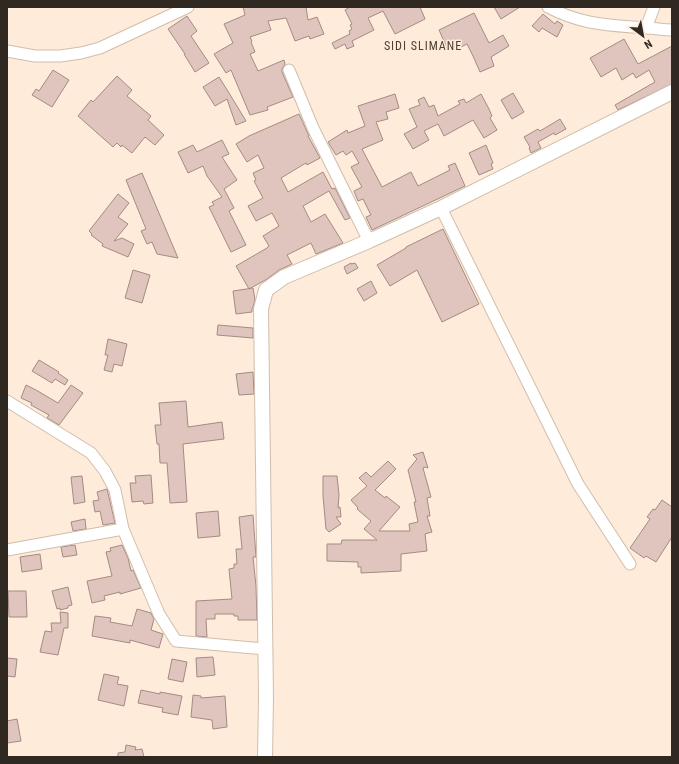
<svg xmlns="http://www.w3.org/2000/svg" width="679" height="764" viewBox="0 0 679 764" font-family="'Roboto Condensed',sans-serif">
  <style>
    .building { fill: #dfc5bd; stroke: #a48b83 }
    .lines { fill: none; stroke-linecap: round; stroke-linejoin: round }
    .minor-casing { stroke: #d0beac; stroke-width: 13 }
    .major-casing { stroke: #d0beac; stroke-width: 16 }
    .minor { stroke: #fff; stroke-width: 11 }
    .major { stroke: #fff; stroke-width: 14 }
    .labels { text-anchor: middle; stroke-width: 3; stroke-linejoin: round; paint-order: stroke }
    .quarter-label { font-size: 12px; letter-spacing: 1px; fill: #4f4032; stroke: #feebd9 }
  </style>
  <rect width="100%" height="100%" fill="#feebd9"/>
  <!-- building -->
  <path class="building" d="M243,7H306L308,20L317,17L324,34L310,39L309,36L295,41L286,18L268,21L271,30L250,37L252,41L251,42L255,52L250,54L258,71L284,60L285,64L282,69V72L293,97L267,107L268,110L250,115L231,70L226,73L214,54L233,43L224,24L245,15Z
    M350,7H420L425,19L395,34L383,11L368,18L374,30L352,41L354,46L347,49L345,44L335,49L332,43L350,34L349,31L352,29L350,25L352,24L345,10Z
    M494,7H520L501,19Z
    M474,13L489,43L503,35L509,46L491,57L494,66L480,72L473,56L467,44L461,47L459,44L448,50L439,30Z
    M543,14L555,24L557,21L563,25L557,37L542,28L539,32L532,26Z
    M187,16L197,31L191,36L209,63L195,72L184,54H185L168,29Z
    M624,39L638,64L672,46V84L618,110L615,105L655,82L649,70L636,78L633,73L622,80L616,68L601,77L590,58Z
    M53,70L69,80L52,107L32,95L36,89L39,91Z
    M117,76L132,90L127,96L151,116L148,120L164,135L155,145L145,137L132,153L122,145L121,147L117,143L113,147L78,116L91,100L93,102Z
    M219,77L229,93L246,121L236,125L227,99L215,106L203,87Z
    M513,93L524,112L512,119L501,100Z
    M395,94L399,108L386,112L388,119L376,122L383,140L362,149L382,187L411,172L418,186L450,170L448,166L455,163L465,186L372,230L366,217L371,215L363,199L358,201L354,191L362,187L351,167L359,163L352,151L346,155L343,151L336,155L328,142L347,130L348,133L365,126L358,106Z
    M481,94L489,109L492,116L490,118L497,130L484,138L473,120L444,136L438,124L424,131L429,140L413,149L404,134L417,127L409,109L420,105L418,100L424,97L429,107L434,105L438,116L460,104L458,101L464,99L466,103Z
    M299,114L309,136H308L320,158L307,165L306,163L281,178L288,192L323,172L332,189L335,188L350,218L345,220L329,191L303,206L311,222L325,214L343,243L316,254L311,243L287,255L292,264L279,270L267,279L249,289L236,266L267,248L269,246L263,236L279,226L272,213L256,221L248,206L263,198L254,181L256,180L253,173L264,168L258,155L247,162L236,144L249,136Z
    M560,119L566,129L555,135L554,133L538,142L541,148L531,153L529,148L530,147L524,137L538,129L540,131Z
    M222,140L229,154L222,157L237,180L224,189L234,208L229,211L246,245L231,252L209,207L214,205L212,202L222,197L207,176L203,166L188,173L178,152L193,145L197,152Z
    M486,145L493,163L491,164L493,169L479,175L469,153Z
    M142,173L178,258L157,254L152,242L147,244L141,231L146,229L126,180Z
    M118,194L129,203L118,217L128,224L114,241L122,238L134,244L128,257L102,246L103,244L91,235L92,234L89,231Z
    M443,229L479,304L442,322L417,270L390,286L377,265L406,248V247Z
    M351,263V264L355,263L358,268L347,274L344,267Z
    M133,270L150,275L142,303L125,298Z
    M371,281L377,293L364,301L357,289Z
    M253,288L255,300L253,307L252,308V312L236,314L233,291Z
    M218,325L253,328V338L217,335Z
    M108,339L127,344L122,366L114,364L112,372L104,370L108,355H105Z
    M39,360L59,372L58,373L68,380L65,385L55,379L52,383L32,371Z
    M253,372L254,394L239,395L236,374Z
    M26,385L36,390L58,403L71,385L83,393L59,425L47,418L49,415L31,405L32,403L21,398Z
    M186,401L188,427L222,422L224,439L183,444L187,502L170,503L167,463H160L159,444H157L155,425H161L159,403Z
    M423,452L428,468L426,467L423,468L431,497L427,498L430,516H427L432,532L425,534L427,551L401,554V571L361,573V567H358V562L327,561V544H341L342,540H377L364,529L371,521L357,509L358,508L351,500L367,486L359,478L366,472L371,477L388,461L396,469L375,490L385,498L386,496L400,507L379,531H410L409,524L418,522L414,502H416L408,470L417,459L413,455Z
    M151,475L153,503L144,504L143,501L132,502L130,483H136L135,476Z
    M82,476L85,502L74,504L71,477Z
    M323,476H337L339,495L338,508L340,507L341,517H336L341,524L329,532L326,529L323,496Z
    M107,489L115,523L103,525L100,511L95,512L93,501L99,500L97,492Z
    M662,500L672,507V537L656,562L646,556L644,558L630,548L650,519L647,517L653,509L655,510Z
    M218,511L220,536L198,538L196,513Z
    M253,515L256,557H253L256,586L257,620H238V616H234V614H215V619H206L207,637L196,636V601L232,599L229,569L234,568V564H237L236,549H242L239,517Z
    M85,519L86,529L73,531L71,522Z
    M75,545L77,555L63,557L61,547Z
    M122,545L128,558L131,571L133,570L141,588L120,594V592L104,596L105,600L92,603L87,581L112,576L106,552L111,551L110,548Z
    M40,554L42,569L22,572L20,557Z
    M68,587L72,605L68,606V608L60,610V608L57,609L52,591Z
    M8,591H26L27,617H9Z
    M137,609L151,613L154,619L151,630L163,634L159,648L130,640V643L92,636L95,616L111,618L110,622L132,626Z
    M60,612L68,613V628H64L58,655L40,652L45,631L52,632L51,623H61Z
    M213,657L215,675L197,677L196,658Z
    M7,658L17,659L15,677L7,676Z
    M172,659L187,662L183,682L168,679Z
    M104,674L119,677L117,684L128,686L124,706L98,700Z
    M141,690L160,694V692L182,696L178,715L162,712L163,708L138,703Z
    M193,695L201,696V698L225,696L227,727L213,729L212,720L191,717Z
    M17,719L21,741L7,743V721Z
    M126,745L136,747L135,750L142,749L144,757H118V753L125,752Z"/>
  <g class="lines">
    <defs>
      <path id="minor" d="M548,7C582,25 608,25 644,28C654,28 663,30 672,30
        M646,28L654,7
        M7,51L35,56H60L81,53L100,48L188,7
        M289,70L313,128L369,241
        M441,208L578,484L630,564
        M7,401L91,453L105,471L115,490L123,529L159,614L176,641L265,649
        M7,550L123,529"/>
      <path id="major" d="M265,757L266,697L261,309L266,290L284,277L369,241L441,208L672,92"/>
    </defs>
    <!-- minor casing -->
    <use href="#minor" class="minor-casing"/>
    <!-- major casing -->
    <use href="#major" class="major-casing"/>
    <!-- minor -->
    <use href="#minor" class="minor"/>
    <!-- major -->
    <use href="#major" class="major"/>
  </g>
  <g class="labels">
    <!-- quarter labels -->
    <g class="quarter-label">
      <text x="423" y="50">SIDI SLIMANE</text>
    </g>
  </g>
  <!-- border -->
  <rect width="679" height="764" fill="none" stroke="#302922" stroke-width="16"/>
  <!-- north arrow -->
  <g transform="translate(643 36) rotate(148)" stroke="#feebd9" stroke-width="3" paint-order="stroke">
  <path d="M0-3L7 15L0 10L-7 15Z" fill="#302922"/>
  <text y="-6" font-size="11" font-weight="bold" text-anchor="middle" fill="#302922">N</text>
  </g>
</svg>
